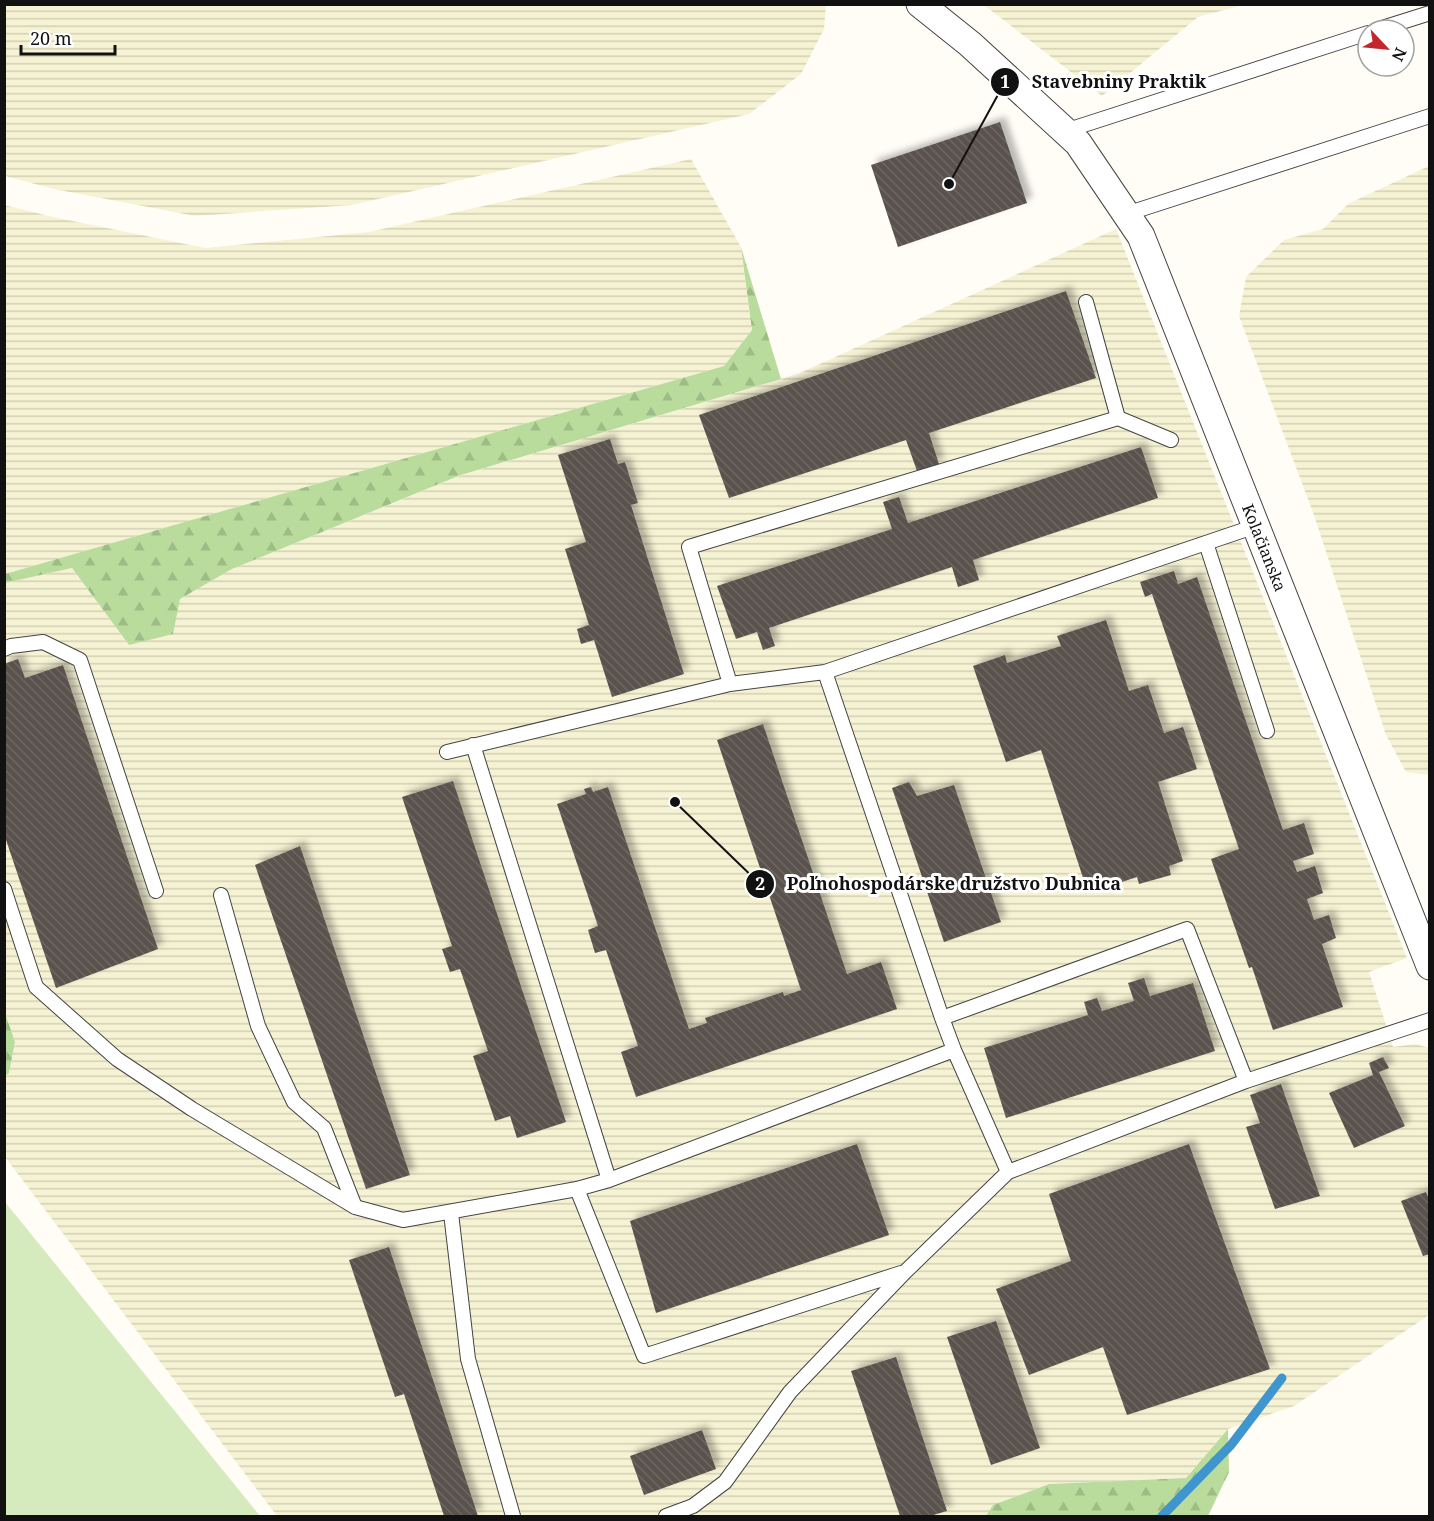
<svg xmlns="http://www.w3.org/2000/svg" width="1434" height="1521" viewBox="0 0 1434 1521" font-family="'Noto Serif',serif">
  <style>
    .farmland { fill: url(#farmland-rules) }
    .grass { fill: #d5ebbd }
    .forest { fill: url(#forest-firs) }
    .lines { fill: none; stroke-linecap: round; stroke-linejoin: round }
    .stream { stroke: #3f96cf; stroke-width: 9 }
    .building { fill: url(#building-back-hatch); filter: url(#shadow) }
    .lane-casing { stroke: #444; stroke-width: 16 }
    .street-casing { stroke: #444; stroke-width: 29 }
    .lane { stroke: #fff; stroke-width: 14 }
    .street { stroke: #fff; stroke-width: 27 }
    .labels { text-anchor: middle; stroke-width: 6; stroke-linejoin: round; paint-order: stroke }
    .street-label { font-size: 16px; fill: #111; stroke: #fff }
    .leader { fill: none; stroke: #111; stroke-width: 2 }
    .callout-dot { fill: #111; stroke: #fff; stroke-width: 2 }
    .mark-label { font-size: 18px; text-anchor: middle; font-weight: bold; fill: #fff }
    .callout-label { font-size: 18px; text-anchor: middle; font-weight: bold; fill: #111; stroke: #fff; stroke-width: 6; stroke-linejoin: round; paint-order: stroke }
  </style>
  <defs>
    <pattern id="farmland-rules" width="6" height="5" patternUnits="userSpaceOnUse" patternTransform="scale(1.5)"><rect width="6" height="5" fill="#f6f3d4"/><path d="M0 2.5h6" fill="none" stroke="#d2cfb5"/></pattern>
    <pattern id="forest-firs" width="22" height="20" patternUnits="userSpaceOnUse" patternTransform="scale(1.5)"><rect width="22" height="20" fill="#b9dc9c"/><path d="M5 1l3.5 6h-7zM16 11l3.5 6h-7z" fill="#9ebc85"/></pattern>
    <pattern id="building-back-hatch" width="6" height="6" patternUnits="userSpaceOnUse" patternTransform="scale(1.5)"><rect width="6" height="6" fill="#5a524d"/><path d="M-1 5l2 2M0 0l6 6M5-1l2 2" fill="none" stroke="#6d6662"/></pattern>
    <filter id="shadow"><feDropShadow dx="5.5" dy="-5.5" stdDeviation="3" flood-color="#0004"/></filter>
  </defs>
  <rect width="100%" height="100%" fill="#fffdf5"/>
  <!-- farmland -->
  <path class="farmland" d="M5,4H826V5L824,29L801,74L749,114L352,205L195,216L54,189L5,176Z
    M984,5H1243L1198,17L1102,96Z
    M691,159L741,247L752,330L724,366L5,574L4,205L53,217L205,248L369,232Z
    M1429,166V775L1406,772L1386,735L1314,515L1239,316L1246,277L1284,240L1323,229L1348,204Z
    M1116,229L1407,958L1369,972L1393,1047L1416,1044L1429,1048V1315L1294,1406L1228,1429L1186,1478L1049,1484L994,1505L986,1516H277L5,1157L4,1076L9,1073L15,1042L4,1010L5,583L72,568L129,645L180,599L232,569L462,475L798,374Z"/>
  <!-- grass -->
  <path class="grass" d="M4,1202H5L260,1516H5Z"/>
  <!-- forest -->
  <path class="forest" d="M741,247L781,379L461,475L232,569L180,599L173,634L129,645L72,568L5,583V574L724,366L752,330Z
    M4,1010L15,1042L9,1073L5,1076Z
    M1228,1429L1229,1472L1208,1516H986L993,1505L1049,1484L1186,1478Z"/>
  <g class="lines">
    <!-- stream -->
    <path class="stream" d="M1162,1516L1231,1445L1282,1378"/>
  </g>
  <!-- building -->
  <path class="building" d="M1000,122L1027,203L898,247L871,165Z
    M1066,291L1096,378L929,433L939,464L917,471L906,440L729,498L699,415Z
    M610,439L618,464L625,462L638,503L631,505L684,674L612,697L594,640L581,644L577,629L589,625L565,549L586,542L558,455Z
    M1141,447L1158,498L973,560L979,580L958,587L952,567L769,628L775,646L763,650L757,632L736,639L717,586L892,529L883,502L899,497L908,523Z
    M1174,571L1178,584L1197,577L1283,830L1304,823L1314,854L1293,861L1297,872L1315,866L1323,893L1307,899L1314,920L1329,915L1336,938L1322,944L1343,1007L1273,1030L1252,967L1249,968L1211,859L1239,849L1152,594L1145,597L1140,582Z
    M1106,620L1129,691L1148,685L1164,733L1183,727L1197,769L1158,782L1183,861L1169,866L1171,875L1139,884L1137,877L1088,893L1041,750L1006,762L973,666L1005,655L1007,663L1061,646L1057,636Z
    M18,659L25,678L63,665L158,949L56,988L4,834V664Z
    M763,724L847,974L881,962L897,1009L636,1097L621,1052L638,1046L606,950L595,953L588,930L598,926L557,804L586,794L584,789L591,787L593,792L608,787L689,1029L707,1023L705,1018L783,992L784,996L801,990L717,740Z
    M453,781L566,1122L517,1138L510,1116L495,1121L473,1056L488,1051L460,969L450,972L442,949L452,946L402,797Z
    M909,782L917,796L954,785L1001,922L944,942L892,788Z
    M300,846L410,1175L366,1189L255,865Z
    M1144,978L1150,996L1193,983L1215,1051L1006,1118L984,1048L1088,1015L1084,1002L1097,998L1102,1011L1134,1001L1128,983Z
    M1383,1057L1389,1068L1379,1072L1405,1126L1354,1148L1329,1093L1373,1075L1369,1063Z
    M1281,1084L1320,1196L1275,1209L1246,1127L1260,1123L1250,1095Z
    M857,1144L889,1235L656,1313L630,1221Z
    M1189,1144L1270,1369L1127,1415L1103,1347L1029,1375L996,1289L1071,1261L1049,1194Z
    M1426,1192L1430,1202V1254L1423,1256L1401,1201Z
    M389,1247L443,1410L478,1516H444L404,1394L395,1397L349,1260Z
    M996,1321L1040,1448L991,1465L947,1337Z
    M896,1357L947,1511L930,1516H900L851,1371Z
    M702,1430L716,1469L644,1495L630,1456Z"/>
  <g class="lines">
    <defs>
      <path id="lane" d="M1376,30L1430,13
        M1065,131L1368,33
        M1126,214L1430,116
        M1086,302L1118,418
        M1206,543L1267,731
        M4,649L11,646L43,642L80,660L156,891
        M825,672L1256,526
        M730,684L689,547L1118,418L1171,440
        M473,745L609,1180
        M447,752L730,684L825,672L942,1018L954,1050L1008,1172
        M4,889L36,987L117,1059L192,1109L355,1207L403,1220L577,1189L609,1180L954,1050
        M221,895L258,1026L294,1102L324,1128L355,1207
        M942,1018L1187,929L1246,1081
        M577,1189L644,1356L901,1273
        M451,1213L468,1359L513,1516
        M666,1516L693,1506L725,1482L790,1392L905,1272L1008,1172L1246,1081L1430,1020"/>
      <g id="street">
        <path id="s1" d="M920,4L970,44L1078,143L1141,236L1430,966"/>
      </g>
    </defs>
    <!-- lane casing -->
    <use href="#lane" class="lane-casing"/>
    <!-- street casing -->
    <use href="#street" class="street-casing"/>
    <!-- lane -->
    <use href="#lane" class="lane"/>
    <!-- street -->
    <use href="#street" class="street"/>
  </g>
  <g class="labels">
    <!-- street labels -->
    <g class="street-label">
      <text dy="6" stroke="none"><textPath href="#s1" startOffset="658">Kolačianska</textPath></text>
    </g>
  </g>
  <!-- callouts -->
  <path class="leader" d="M949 184L1005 82M675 802L760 884"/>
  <g class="callout-dot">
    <circle cx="949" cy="184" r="6"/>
    <circle cx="675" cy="802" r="6"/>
    <circle cx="1005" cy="82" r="15"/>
    <circle cx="760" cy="884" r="15"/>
  </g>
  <g class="mark-label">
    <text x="1005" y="88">1</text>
    <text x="760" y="890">2</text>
  </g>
  <g class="callout-label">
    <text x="1119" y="88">Stavebniny Praktik</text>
    <text x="954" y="890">Poľnohospodárske družstvo Dubnica</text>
  </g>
  <!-- border -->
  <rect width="1434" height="1521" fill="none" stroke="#111111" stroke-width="12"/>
  <!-- north arrow -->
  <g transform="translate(1386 48) rotate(116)"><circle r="28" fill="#ffffff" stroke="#a0a0a0" stroke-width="1.5"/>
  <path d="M0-4.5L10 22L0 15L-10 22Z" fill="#c4262e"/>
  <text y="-9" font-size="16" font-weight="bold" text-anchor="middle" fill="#111111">N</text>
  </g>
  <!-- scale -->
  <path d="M21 45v9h94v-9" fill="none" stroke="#111111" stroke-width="3"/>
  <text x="30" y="45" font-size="18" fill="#111111" stroke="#ffffff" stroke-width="4.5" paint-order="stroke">20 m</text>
</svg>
